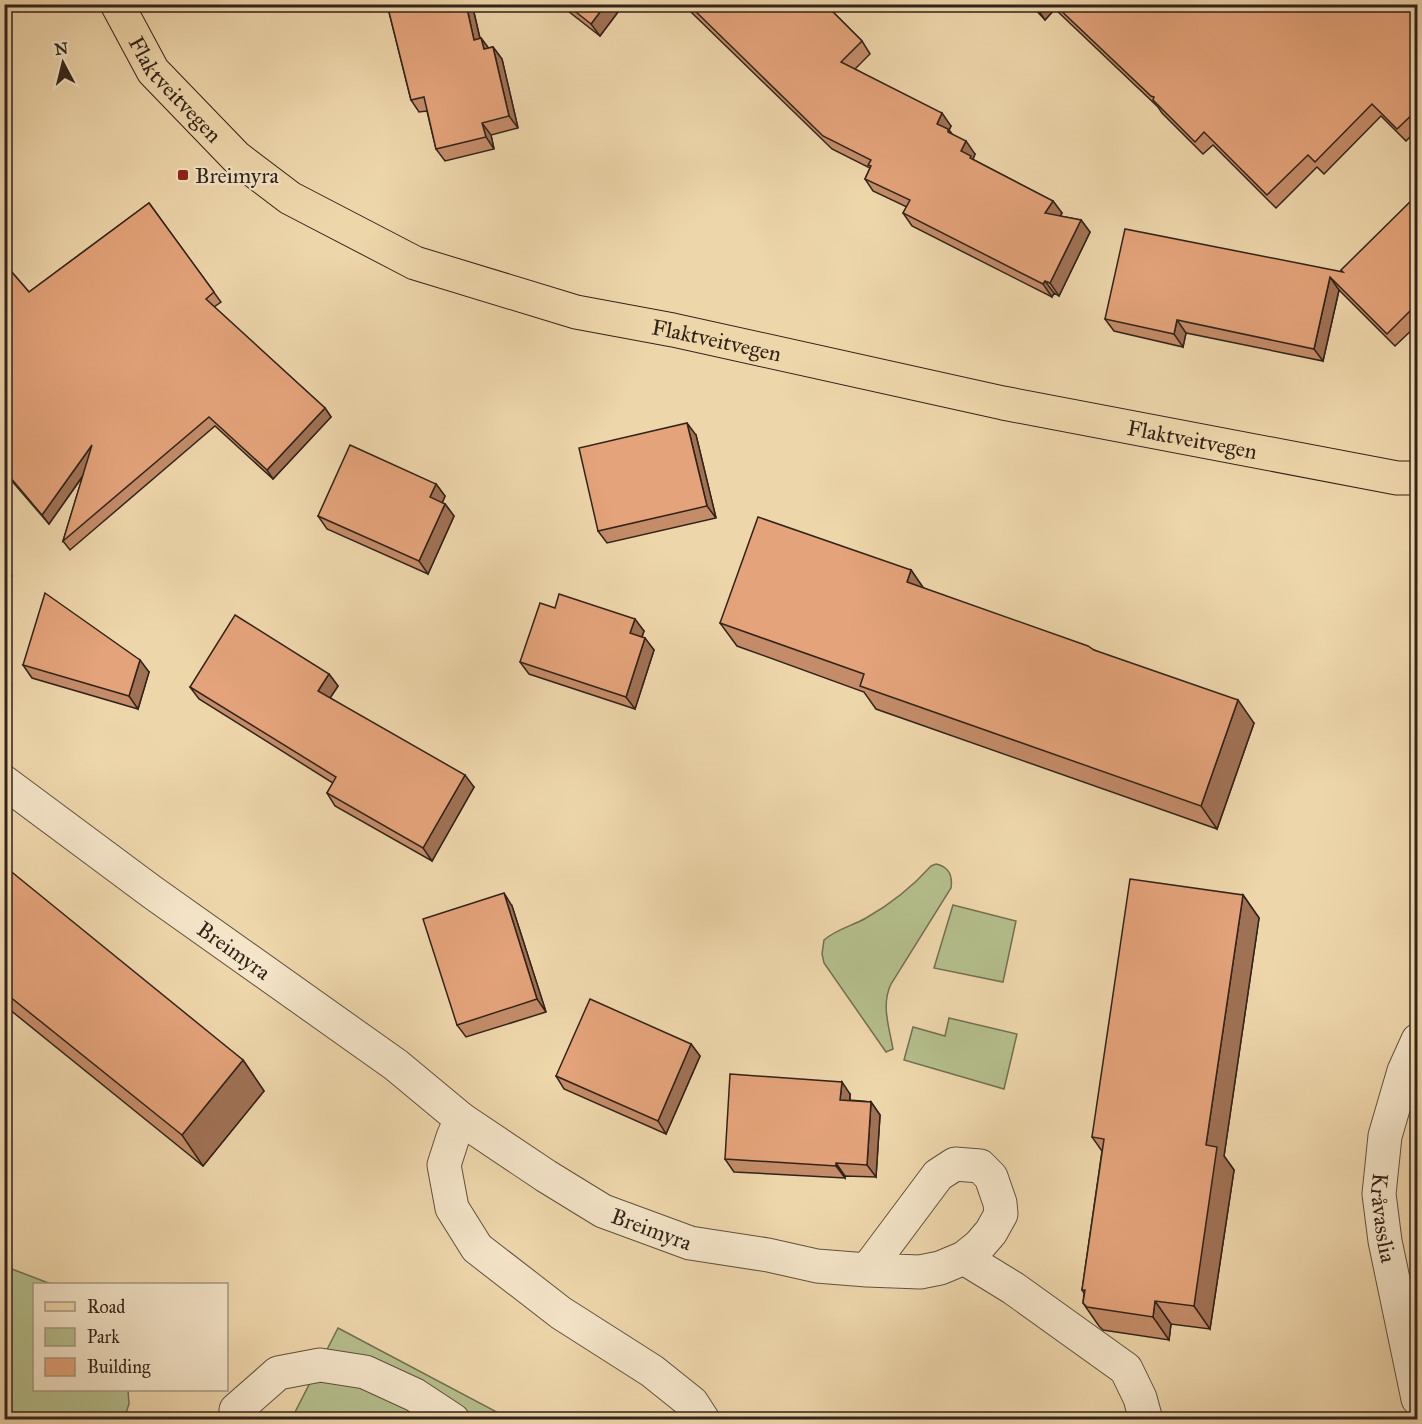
<svg xmlns="http://www.w3.org/2000/svg" width="1422" height="1424" viewBox="0 0 1422 1424" font-family="'IM FELL Great Primer',serif">
<style>
.green{fill:#b4be8c;stroke:#737052;stroke-width:1.5}
.lines{fill:none;stroke-linecap:round;stroke-linejoin:round}
.minor-casing{stroke:#61503e;stroke-width:35}
.major-casing{stroke:#322319;stroke-width:35}
.minor{stroke:#f4e4c8;stroke-width:33}
.major{stroke:#eed6ab;stroke-width:33}
.wall{fill:#c48c69;stroke:#322319;stroke-width:1.5}
.shaded-wall{fill:#a07255;stroke:#322319;stroke-width:1.5}
.building{fill:#e4a37a;stroke:#322319;stroke-width:1.5}
.poi-dot{fill:#8f2418;stroke:#f4e4c8;stroke-width:2}
.labels{text-anchor:middle;stroke-width:4.5;stroke-linejoin:round;paint-order:stroke}
.street-label{font-size:22px;fill:#322319;stroke:#f4e4c8}
.poi-label{font-size:22px;fill:#322319;stroke:#f4e4c8;text-anchor:start}
</style>
<rect width="100%" height="100%" fill="#eed6ab"/>
<filter id="stains"><feTurbulence type="fractalNoise" baseFrequency=".00333" numOctaves="4"/><feColorMatrix values="0 0 0 0 .2 0 0 0 0 .09 0 0 0 0 .02 0 0 0 .5 -.17"/></filter>
<radialGradient id="worn" r=".72"><stop offset=".6" stop-color="#630" stop-opacity="0"/><stop offset="1" stop-color="#630" stop-opacity=".3"/></radialGradient>
<g class="green">
<path d="M936,864c13,3 17,11 15,24l-60,96c-10,21 -2,42 2,65l-7,3 -62,-89 -2,-9 2,-14c13,-11 28,-14 42,-22 25,-14 46,-31 65,-52z"/>
<path d="M953,905l63,16 -13,61 -69,-14z"/>
<path d="M949,1018l68,16 -13,55 -100,-29 9,-33 32,9z"/>
<path d="M4,1266l47,18h-17v106h94l1,14 -5,15h-119z"/>
<path d="M338,1328l172,91 -219,1z"/>
</g>
<g class="lines">
<defs>
<g id="minor">
<path id="s1" d="M4,782l148,110 244,173 65,54 85,57 57,35 87,32 78,12 49,11 50,4 53,2 20,-4 24,-10 15,-12 12,-14 10,-18 -1,-11 -9,-26 -11,-11 -25,-2 -17,11 -71,95"/>
<path id="s2" d="M1418,1040l-14,31 -19,65 -6,58 6,47 33,158"/>
<path d="M461,1119l-8,18 -9,28 8,43 25,40 84,65 91,58 40,32 11,17"/>
<path d="M964,1258l49,30 113,81 14,29 6,22"/>
<path d="M236,1410l42,-37 42,-8 45,7 50,23 38,25"/>
</g>
<g id="major">
<path id="s3" d="M117,4l36,67 83,86 54,41 125,65 161,49 97,18 330,73 394,75h21"/>
</g>
</defs>
<use href="#minor" class="minor-casing"/>
<use href="#major" class="major-casing"/>
<use href="#minor" class="minor"/>
<use href="#major" class="major"/>
</g>
<g class="wall">
<path d="M387,4h85l8,34h1l7,10 5,-1 9,12 16,69 -27,7 3,14 -49,12 -9,-12 -9,-38 -8,1 -8,-12z"/>
<path d="M559,4h65l-24,32z"/>
<path d="M686,4h139l37,37 8,13 -15,15 96,57 -2,4 3,4 23,20 -2,5 1,1 79,41 9,12 -2,3 21,4 9,12 -31,64 -5,-3 -2,4 -140,-71 -9,-13 4,-6 -34,-16 -8,-12 5,-11 -38,-19 -141,-137z"/>
<path d="M1030,4h161l2,3 225,-3v125l-12,12 -25,-25 -57,58 -7,-7 -41,41 -63,-63 -10,9 -41,-41 -4,-6 -103,-98 -10,11z"/>
<path d="M1418,194v130l-23,22 -56,-56 -16,71 -137,-28 -3,14 -69,-16 -9,-12 237,-47z"/>
<path d="M149,203l72,99 -7,5 111,101 6,9 -58,62 -58,-53 -145,124 -7,-9 20,-65 -34,48 -45,-52v-126l4,-4 -4,-5v-74l25,29z"/>
<path d="M696,435l20,83 -109,25 -9,-12z"/>
<path d="M436,484l9,12 -3,7 3,1 9,12 -26,58 -101,-45 -9,-13z"/>
<path d="M911,570l12,18 171,62 160,73 -37,106 -341,-120 -12,-17 -127,-46 -17,-23z"/>
<path d="M555,608l89,23 -2,6 12,13 -19,59 -106,-35 -9,-12z"/>
<path d="M23,665l126,7 -11,37 -106,-31z"/>
<path d="M329,674l9,12 -8,12 144,89 -42,74 -97,-55 -8,-13 6,-10 -134,-84 -9,-12z"/>
<path d="M4,873l239,187 21,31 -61,75 -199,-161z"/>
<path d="M1243,895l16,23 -35,238 10,14 -24,159 -39,-5 -2,16 -66,-10 -4,-4 -16,-23 1,-10 -2,-3 20,-139 -10,-14z"/>
<path d="M512,906l34,106 -80,25 -9,-12z"/>
<path d="M691,1044l9,12 -34,78 -102,-45 -8,-13z"/>
<path d="M850,1094v6l21,2 9,13 -4,62 -31,-1v2l-111,-6 -9,-13z"/>
</g>
<g class="shaded-wall">
<path d="M466,4h6l11,48 -9,-12z"/>
<path d="M606,4h18l-24,32 -9,-12z"/>
<path d="M1040,4h12l3,5 -10,11 -8,-12z"/>
<path d="M481,38l9,12 -6,-1z"/>
<path d="M493,47l9,12 16,69 -9,-12z"/>
<path d="M942,113l9,13 -2,4 8,12 -20,-18z"/>
<path d="M482,123l9,12 3,14 -8,-12z"/>
<path d="M966,141l9,13 -2,5 7,10 -19,-18z"/>
<path d="M1053,201l9,12 -8,12 -9,-12z"/>
<path d="M1081,220l9,12 -31,64 -9,-13z"/>
<path d="M1330,277l9,13 -16,71 -9,-12z"/>
<path d="M1045,281l9,12 -2,4 -9,-13z"/>
<path d="M1177,320l9,13 -3,14 -9,-13z"/>
<path d="M325,408l6,9 -58,62 -6,-9z"/>
<path d="M687,423l9,12 20,83 -9,-12z"/>
<path d="M92,445l6,9 -49,70 -7,-9z"/>
<path d="M436,484l9,12 -6,14 -9,-13z"/>
<path d="M445,504l9,12 -26,58 -9,-13z"/>
<path d="M4,566l8,10 -8,10z"/>
<path d="M911,570l16,23 -20,-11z"/>
<path d="M635,619l9,12 -5,14 -9,-12z"/>
<path d="M645,638l9,12 -19,59 -9,-12z"/>
<path d="M140,660l9,12 -11,37 -9,-13z"/>
<path d="M329,674l9,12 -12,18 -8,-13z"/>
<path d="M1238,700l16,23 -37,106 -16,-23z"/>
<path d="M465,775l9,12 -42,74 -9,-13z"/>
<path d="M504,893l8,13 34,106 -9,-13z"/>
<path d="M1243,895l16,23 -35,238 10,14 -24,159 -16,-23 12,-161z"/>
<path d="M691,1044l9,12 -34,78 -8,-13z"/>
<path d="M243,1060l21,31 -61,75 -21,-31z"/>
<path d="M842,1082l8,12 -1,18 -9,-12z"/>
<path d="M871,1102l9,13 -4,62 -9,-12z"/>
<path d="M836,1163l9,13v2l-9,-12z"/>
<path d="M1155,1301l16,23 -2,16 -16,-23z"/>
</g>
<g class="building">
<path d="M387,4h79l8,36 7,-2 3,11 9,-2 16,69 -27,7 4,14 -50,12 -12,-52 -13,3z"/>
<path d="M566,4h40l-15,20z"/>
<path d="M688,4h137l37,37 -21,21 101,51 -5,11 11,5v3l18,9 -5,10 10,5 -1,2 83,43 -8,12 36,7 -31,63 -5,-2 -2,3 -140,-71 7,-13 -45,-21 6,-13 -3,-1 3,-5 -48,-24z"/>
<path d="M1054,4h137l2,3 3,-3h222v105l-21,20 -25,-25 -57,58 -7,-7 -41,40 -63,-63 -9,10 -42,-42 1,-3 -3,-1z"/>
<path d="M1418,194v109l-31,31 -57,-57 -16,72 -137,-29 -3,14 -69,-15 20,-90 218,43 -2,-2z"/>
<path d="M149,203l65,89 -8,7 119,109 -58,62 -58,-53 -146,124 29,-96 -50,70 -38,-45v-124l5,-5 -5,-5v-73l25,29z"/>
<path d="M687,423l20,83 -109,25 -19,-83z"/>
<path d="M350,445l86,39 -6,13 15,7 -26,57 -101,-45z"/>
<path d="M758,517l153,53 -4,12 181,64 6,4 144,50 -37,106 -341,-120 4,-12 -144,-51z"/>
<path d="M45,593l95,67 -11,36 -106,-31z"/>
<path d="M559,594l76,25 -5,14 15,5 -19,59 -106,-35 20,-59 15,5z"/>
<path d="M235,615l94,59 -11,17 147,84 -42,73 -96,-55 9,-16 -146,-90z"/>
<path d="M8,869l235,191 -61,75 -178,-143v-119z"/>
<path d="M1130,879l113,16 -37,250 11,2 -23,159 -39,-5 -2,16 -66,-10 -4,-4 2,-13h-3l22,-151 -12,-2z"/>
<path d="M504,893l33,106 -80,26 -34,-106z"/>
<path d="M590,999l101,45 -33,77 -102,-45z"/>
<path d="M730,1074l112,8 -2,18 31,2 -4,63 -31,-2v3l-111,-7z"/>
</g>
<rect class="poi-dot" x="177" y="169" width="12" height="12" rx="3"/>
<g class="labels">
<g class="street-label">
<text dy="8" stroke="none"><textPath href="#s3" startOffset="104">Flaktveitvegen</textPath></text>
<text dy="8" stroke="none"><textPath href="#s3" startOffset="716">Flaktveitvegen</textPath></text>
<text dy="8" stroke="none"><textPath href="#s3" startOffset="1202">Flaktveitvegen</textPath></text>
<text dy="8" stroke="none"><textPath href="#s1" startOffset="285">Breimyra</textPath></text>
<text dy="8" stroke="none"><textPath href="#s2" startOffset="184">Kråvasslia</textPath></text>
<text dy="8" stroke="none"><textPath href="#s1" startOffset="789">Breimyra</textPath></text>
</g>
<g class="poi-label">
<text x="195" y="183">Breimyra</text>
</g>
</g>
<rect width="1422" height="1424" fill="none" stroke="#eed6ab" stroke-width="24"/>
<rect x="6" y="6" width="1410" height="1412" fill="none" stroke="#322319" stroke-width="3"/>
<rect x="12" y="12" width="1398" height="1400" fill="none" stroke="#322319" stroke-width="1.5"/>
<rect x="33" y="1283" width="195" height="108" fill="#f4e4c8" stroke="#a69782" stroke-width="1.5"/>
<rect x="45" y="1302" width="30" height="9" fill="#eed6ab" stroke="#a69782" stroke-width="1.5"/>
<text x="87" y="1313" font-size="18" fill="#322319">Road</text>
<rect x="45" y="1328" width="30" height="18" fill="#b4be8c" stroke="#a69782" stroke-width="1.5"/>
<text x="87" y="1343" font-size="18" fill="#322319">Park</text>
<rect x="45" y="1358" width="30" height="18" fill="#e4a37a" stroke="#a69782" stroke-width="1.5"/>
<text x="87" y="1373" font-size="18" fill="#322319">Building</text>
<g transform="translate(63 63) rotate(353)" stroke="#f4e4c8" stroke-width="4.5" paint-order="stroke">
<path d="M0-4.5L10 22L0 15L-10 22Z" fill="#322319"/>
<text y="-9" font-size="16" font-weight="bold" text-anchor="middle" fill="#322319">N</text>
</g>
<rect width="100%" height="100%" filter="url(#stains)"/>
<rect width="100%" height="100%" fill="url(#worn)"/>
</svg>
